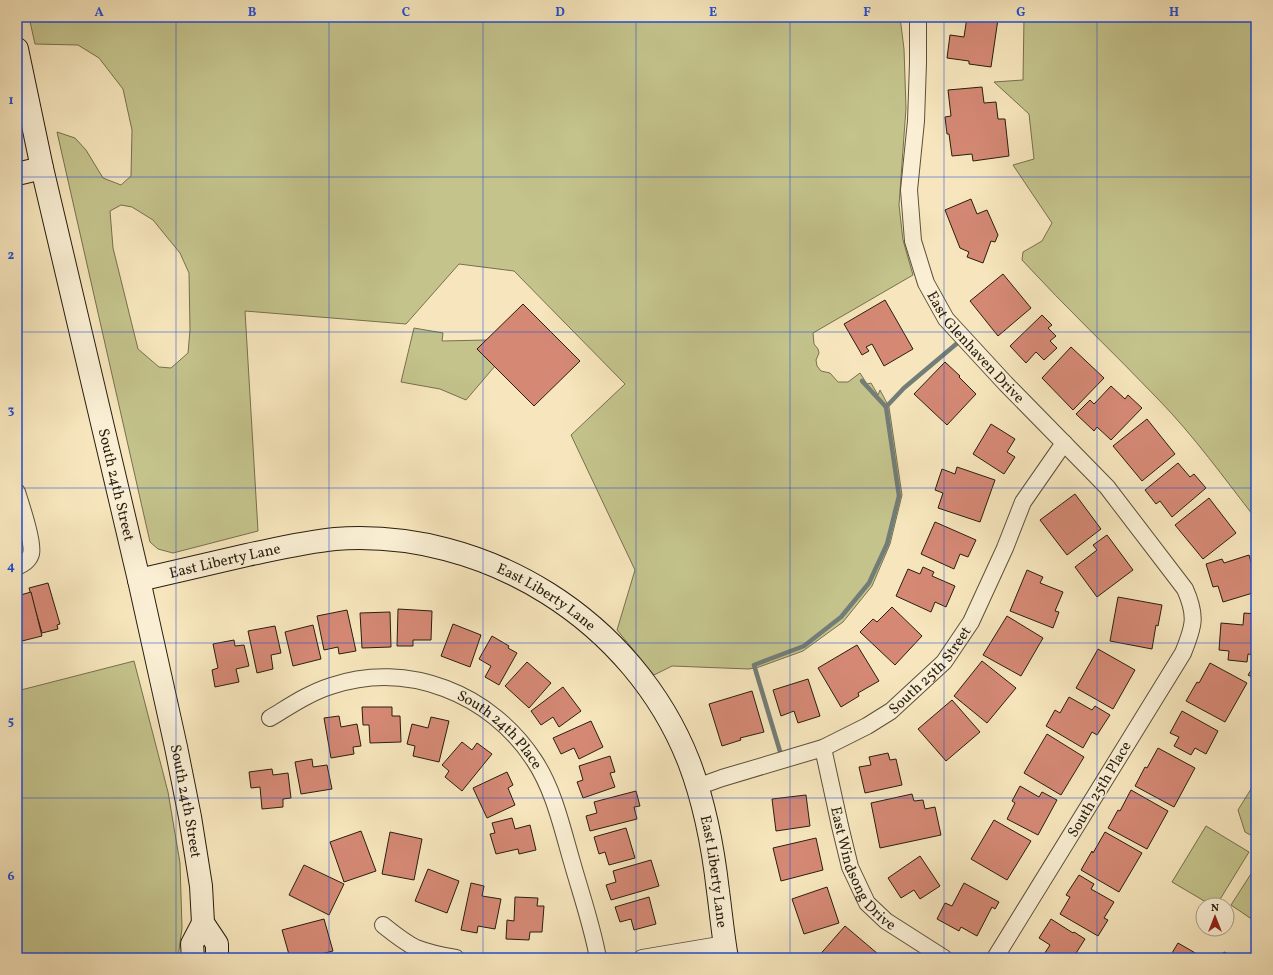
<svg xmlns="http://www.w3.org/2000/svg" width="1273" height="975" viewBox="0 0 1273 975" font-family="Vollkorn,serif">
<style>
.green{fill:#c4c38c;stroke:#76704e;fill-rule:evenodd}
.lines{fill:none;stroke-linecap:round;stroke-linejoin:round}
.stream{stroke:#737d77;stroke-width:4.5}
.building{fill:#d58975;stroke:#291e0f}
.street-casing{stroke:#5c503a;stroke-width:18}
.secondary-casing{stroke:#291e0f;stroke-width:24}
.street{stroke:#faefd4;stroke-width:16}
.secondary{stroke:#faefd4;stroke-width:22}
.grid{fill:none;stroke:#1d4ed8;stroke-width:1;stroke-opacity:0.55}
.labels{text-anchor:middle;stroke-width:3;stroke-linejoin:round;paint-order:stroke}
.street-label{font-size:15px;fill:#291e0f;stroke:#faefd4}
.neatline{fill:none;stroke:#1d4ed8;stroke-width:1.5}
.grid-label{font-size:13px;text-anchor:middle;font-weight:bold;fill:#1d4ed8}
</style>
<rect width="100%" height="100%" fill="#f7e6bd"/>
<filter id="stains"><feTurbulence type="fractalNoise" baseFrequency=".005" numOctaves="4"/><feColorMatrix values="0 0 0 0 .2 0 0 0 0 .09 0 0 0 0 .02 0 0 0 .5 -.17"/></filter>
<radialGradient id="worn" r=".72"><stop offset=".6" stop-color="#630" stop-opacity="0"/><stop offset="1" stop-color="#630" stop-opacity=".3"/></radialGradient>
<g class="green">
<path d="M29,17h871l4,32 2,59 -7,97 4,35 10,35 -100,58 1,11 4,5 1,4 -3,7 1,6 4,5 9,2 8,9h10l12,-9 7,11 4,-1 7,12 2,-5 9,17 13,88 -12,49 -18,42 -29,36 -40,29 -44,16 -10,2 -77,-3 -18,9 -37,-45 18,-60 -64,-135 54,-51 -111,-113 -55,-7 -53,60 -161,-13 13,220 -85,22 -15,-4 -8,-7 -93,-410 18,6 11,12 17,28 18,7 10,-9 1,-46 -9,-41 -24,-31 -21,-13 -43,-1zM121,205l11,2 21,13 27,33 9,20 1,57 -2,23 -17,15 -12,-1 -21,-18 -25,-101 -3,-37z"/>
<path d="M1024,17h232v502c-32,-41 -62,-83 -98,-120 -45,-47 -92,-91 -136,-139l1,-8 19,-11 10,-18 -39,-58 21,-6 -5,-45 -35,-32 29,-2z"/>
<path d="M414,328l29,5 -1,8 44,-1 -9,9 18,17 -29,34 -26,-11 -39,-7z"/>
<path d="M134,661l34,131 12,71 2,65 -4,30h-161v-267z"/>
<path d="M1256,781v57l-11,-6 -7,-22z"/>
<path d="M1206,826l43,26 -30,49 -13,1 -34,-20z"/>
<path d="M1256,866v56l-25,-17z"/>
</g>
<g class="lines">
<g class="stream">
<path d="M862,381l24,26"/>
<path d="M782,758l-28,-93 50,-19 37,-29 28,-34 18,-39 12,-48 -13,-89 18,-19 57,-48"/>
</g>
</g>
<g class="building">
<path d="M967,17h19l12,2 -7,48 -22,-3v-3l-22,-3 3,-23 14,2z"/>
<path d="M982,87l2,16 12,-1 2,17h7l4,37 -36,5 -1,-7 -20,2 -3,-22h-2l-2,-17 6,-1 -3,-26z"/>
<path d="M971,199l6,15 10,-4 11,25 -3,7 -4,-1 -8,22 -16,-6 2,-5 -9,-4 -15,-38z"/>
<path d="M1003,274l28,34 -33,28 -28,-35z"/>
<path d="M885,300l28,49 -29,17 -12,-22 -6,3 3,4 -7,4 -18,-31z"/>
<path d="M523,304l57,57 -46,45 -57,-57z"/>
<path d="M1042,315l10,10 -4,3 8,8 -6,5 7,7 -13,12 -8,-8 -10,11 -16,-17z"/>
<path d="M1071,347l33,31 -31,32 -31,-32z"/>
<path d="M945,362l15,14 -1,1 17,17 -29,31 -33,-31z"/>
<path d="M1111,386l14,13 3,-4 14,13 -31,32 -14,-13 -3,4 -18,-17 14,-14 4,4z"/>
<path d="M1147,419l28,35 -33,27 -29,-35z"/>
<path d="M991,424l24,15 -8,13 8,5 -11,17 -31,-20z"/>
<path d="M1178,463l12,14 4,-3 12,14 -34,29 -12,-16 -4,3 -11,-14z"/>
<path d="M957,467l38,13 -15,42 -42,-14 5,-15 -8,-3 7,-21 13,5z"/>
<path d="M1075,494l26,35 -34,26 -27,-35z"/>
<path d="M1209,498l27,35 -33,26 -28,-34z"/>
<path d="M935,522l41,18 -8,17 -8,-3 -6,15 -33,-15z"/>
<path d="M1107,535l26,35 -36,27 -22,-30 22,-17 -4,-5z"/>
<path d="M1249,555l5,17 2,-1v21l-33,10 -5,-16 -5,1 -7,-23 16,-5 2,4z"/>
<path d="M923,567l11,5 -2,4 23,10 -9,21 -11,-5 -4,10 -35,-16 12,-27 12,5z"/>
<path d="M1027,570l16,7 -3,6 23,9 -8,19 4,1 -6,16 -43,-17z"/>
<path d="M48,583l12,41 -3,1 1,4 -16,4 -13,-45z"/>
<path d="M31,592l11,44 -20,5 -5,-17v-28z"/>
<path d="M1118,597l44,8 -4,21 -2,-1 -4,24 -42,-8z"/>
<path d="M892,607l30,29 -27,29 -35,-33 13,-13 4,3z"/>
<path d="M398,609l34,2 -1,29h-18v6h-16z"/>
<path d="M347,610l9,41 -17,3 -1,-7 -14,3 -7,-34z"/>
<path d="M390,612l1,35 -29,1 -2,-35z"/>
<path d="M1244,613l12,1v41l-8,-1 -1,8 -19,-2 1,-9 -10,-1 2,-27 22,2z"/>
<path d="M1007,616l36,22 -22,38 -38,-21z"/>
<path d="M453,624l28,11 -11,32 -29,-11z"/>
<path d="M313,625l8,34 -28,7 -8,-34z"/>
<path d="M275,626l6,27 -10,2 2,14 -16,4 -9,-42z"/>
<path d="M492,636l17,10 -1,2 9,5 -18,32 -14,-8 6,-11 -12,-7z"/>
<path d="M234,640l1,6 9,-1 5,21 -13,3 3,13 -24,5 -3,-17 6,-2 -5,-24z"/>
<path d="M857,645l22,36 -21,12 1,3 -18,11 -23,-39z"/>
<path d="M1098,649l37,21 -22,39 -37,-21z"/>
<path d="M982,661l34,27 -29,35 -33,-27z"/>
<path d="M527,662l24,21 -22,25 -24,-22z"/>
<path d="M1210,663l37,20 -22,39 -39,-21 11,-19 2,1z"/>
<path d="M1256,663v16l-8,-4z"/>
<path d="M808,679l12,37 -22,7 -4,-12 -13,5 -8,-26z"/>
<path d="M563,687l18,24 -22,16 -6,-10 -12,8 -10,-14z"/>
<path d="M752,691l12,41 -24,6 1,2 -19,6 -13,-42z"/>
<path d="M1069,697l23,13 3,-4 15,9 -13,20 -5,-3 -9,16 -37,-22 9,-16 5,3z"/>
<path d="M952,700l28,32 -34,29 -28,-32z"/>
<path d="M362,707h30v9h8l1,26 -31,1 -1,-18h-6z"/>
<path d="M1182,711l36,20 -12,23 -11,-6 -4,7 -17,-9 5,-9 -9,-4z"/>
<path d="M339,716l2,11 16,-3 4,22 -8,1 1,7 -23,4 -7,-40z"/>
<path d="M431,717l18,4 -10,41 -26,-6 2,-10 -8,-2 5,-20 16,4z"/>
<path d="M591,721l12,26 -24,12 -5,-11 -13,6 -8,-16z"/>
<path d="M1047,734l37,23 -23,38 -37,-22z"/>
<path d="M462,742l10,8 5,-7 15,11 -30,37 -17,-14 4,-6 -7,-6z"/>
<path d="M1158,748l37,20 -21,39 -39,-21 10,-19 2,1z"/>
<path d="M888,753l2,7 6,-1 6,26 -37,8 -6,-26 12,-2 -2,-8z"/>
<path d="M610,756l5,16 -5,1 5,14 -32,11 -6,-16 6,-2 -4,-14z"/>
<path d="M312,759l1,8 14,-2 5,24 -31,5 -6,-32z"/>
<path d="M272,769l1,6 15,-2 3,25 -8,1v8l-21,2 -2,-22 -9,1 -2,-16z"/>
<path d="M507,772l6,13 -5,3 7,17 -28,13 -14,-30z"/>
<path d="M1020,786l19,11 3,-5 15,8 -19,35 -31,-16 8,-16 -3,-2z"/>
<path d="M1131,790l37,21 -21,38 -39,-21 10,-18 2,1z"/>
<path d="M636,791l4,15 -6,1 3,12 -47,12 -4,-15 11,-3 -3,-11z"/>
<path d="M912,794l2,7 9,-1 2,9 10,-2 6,28 -61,13 -9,-45z"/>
<path d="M806,795l4,31 -34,5 -4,-32z"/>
<path d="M512,818l3,11 15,-4 6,25 -17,4 -1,-5 -22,5 -6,-20 5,-1 -3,-10z"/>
<path d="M994,820l37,21 -24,39 -36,-21z"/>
<path d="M626,828l9,30 -26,7 -4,-13 -6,2 -5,-17z"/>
<path d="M361,831l15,40 -32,11 -14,-40z"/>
<path d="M390,832l32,7 -8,41 -32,-6z"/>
<path d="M1105,832l37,21 -23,39 -38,-22 11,-19 1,2z"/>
<path d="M816,838l7,32 -42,11 -8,-33z"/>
<path d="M920,856l20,30 -20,13 -6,-9 -13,8 -13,-20z"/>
<path d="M651,860l8,26 -48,14 -5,-15 10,-3 -3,-11z"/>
<path d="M304,865l40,19 -15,31 -40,-20z"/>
<path d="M428,869l31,12 -12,32 -32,-12z"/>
<path d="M1079,875l15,9 -3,5 23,13 -10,16 4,2 -10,16 -38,-22 10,-17 -4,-2z"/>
<path d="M471,883l13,3 -2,10 19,3 -6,30 -17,-3 -1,7 -16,-3z"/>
<path d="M964,883l35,19 -4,7 -3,-2 -15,29 -16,-9 -2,4 -22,-12 8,-16 7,3z"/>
<path d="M827,887l12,36 -35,11 -12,-35z"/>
<path d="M515,897l23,1 -1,8h7l-2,26h-12l-1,8 -23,-1 1,-19 7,1z"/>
<path d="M649,897l7,27 -22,6 -3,-11 -11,3 -5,-15z"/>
<path d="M324,919l9,32 -28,7h-15l-8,-28z"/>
<path d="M1051,919l22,14 1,-1 11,7 -12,19h-27l-3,-2 7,-11 -11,-7z"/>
<path d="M845,926l33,28 -3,4h-58z"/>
<path d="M1178,943l26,15h-35z"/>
<path d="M1224,952l11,6h-15z"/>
</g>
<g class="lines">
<defs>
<g id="street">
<path id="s1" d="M918,17v46l-2,58 -7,69 4,51 13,42 20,36 60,65 101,103 78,102c12,27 9,37 -2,64l-188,305"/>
<path d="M17,492c4,13 17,51 14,62 -2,7 -8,10 -14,13"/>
<path id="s2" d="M270,718c20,-12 39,-25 61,-32 77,-26 160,8 203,74 20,30 28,68 38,102 9,32 20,63 26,96"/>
<path id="s3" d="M823,748l17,78 10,41 17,36 19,18 58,37"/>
<path id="s4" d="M697,787l25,-9 101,-30 44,-22 24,-15 53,-49 27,-40 34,-74 18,-46 41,-59"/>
<path d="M383,925c10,8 21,17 33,23 13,5 27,8 40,10"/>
<path d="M642,958l83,-14"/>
</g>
<g id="secondary">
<path id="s5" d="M17,49l25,119 97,412 37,167 14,70 11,69 2,37 14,21v14"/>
<path d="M17,174l25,-6"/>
<path id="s6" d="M139,580c36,-8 72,-17 108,-25 29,-6 58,-13 88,-16 151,-11 299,82 354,223 16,42 24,85 29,129 3,22 5,45 9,67"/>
<path d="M193,958l-1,-14 11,-21"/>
</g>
</defs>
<use href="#street" class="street-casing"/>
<use href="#secondary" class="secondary-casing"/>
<use href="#street" class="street"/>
<use href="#secondary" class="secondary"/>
</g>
<path class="grid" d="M176,17v941M329,17v941M483,17v941M636,17v941M790,17v941M944,17v941M1097,17v941M17,177h1239M17,332h1239M17,488h1239M17,643h1239M17,798h1239"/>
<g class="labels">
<g class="street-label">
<text dy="5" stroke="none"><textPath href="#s1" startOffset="350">East Glenhaven Drive</textPath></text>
<text dy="5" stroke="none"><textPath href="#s5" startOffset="447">South 24th Street</textPath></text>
<text dy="5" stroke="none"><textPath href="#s6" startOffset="88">East Liberty Lane</textPath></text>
<text dy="5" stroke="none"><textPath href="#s6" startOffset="424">East Liberty Lane</textPath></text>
<text dy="5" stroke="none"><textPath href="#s4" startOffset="266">South 25th Street</textPath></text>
<text dy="5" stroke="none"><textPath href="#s2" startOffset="255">South 24th Place</textPath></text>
<text transform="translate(1099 789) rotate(-59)" y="5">South 25th Place</text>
<text dy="5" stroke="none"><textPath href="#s5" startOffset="771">South 24th Street</textPath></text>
<text dy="5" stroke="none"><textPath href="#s3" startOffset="129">East Windsong Drive</textPath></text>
<text dy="5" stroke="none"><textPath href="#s6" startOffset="760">East Liberty Lane</textPath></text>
</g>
</g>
<rect width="1273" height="975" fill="none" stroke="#f7e6bd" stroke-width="44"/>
<g transform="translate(1215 917)"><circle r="19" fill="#faefd4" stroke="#a69b85"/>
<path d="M0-3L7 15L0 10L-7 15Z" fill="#8f2418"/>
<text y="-6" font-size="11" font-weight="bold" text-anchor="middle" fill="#291e0f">N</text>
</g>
<rect x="22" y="22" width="1229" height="931" class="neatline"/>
<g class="grid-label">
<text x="99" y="16">A</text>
<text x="252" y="16">B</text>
<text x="406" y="16">C</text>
<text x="560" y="16">D</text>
<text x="713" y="16">E</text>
<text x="867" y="16">F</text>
<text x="1021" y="16">G</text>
<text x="1174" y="16">H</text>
<text x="11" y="104">1</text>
<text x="11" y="259">2</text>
<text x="11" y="414">3</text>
<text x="11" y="570">4</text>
<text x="11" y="725">5</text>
<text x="11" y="880">6</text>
</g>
<rect width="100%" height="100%" filter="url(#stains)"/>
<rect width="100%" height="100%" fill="url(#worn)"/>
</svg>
